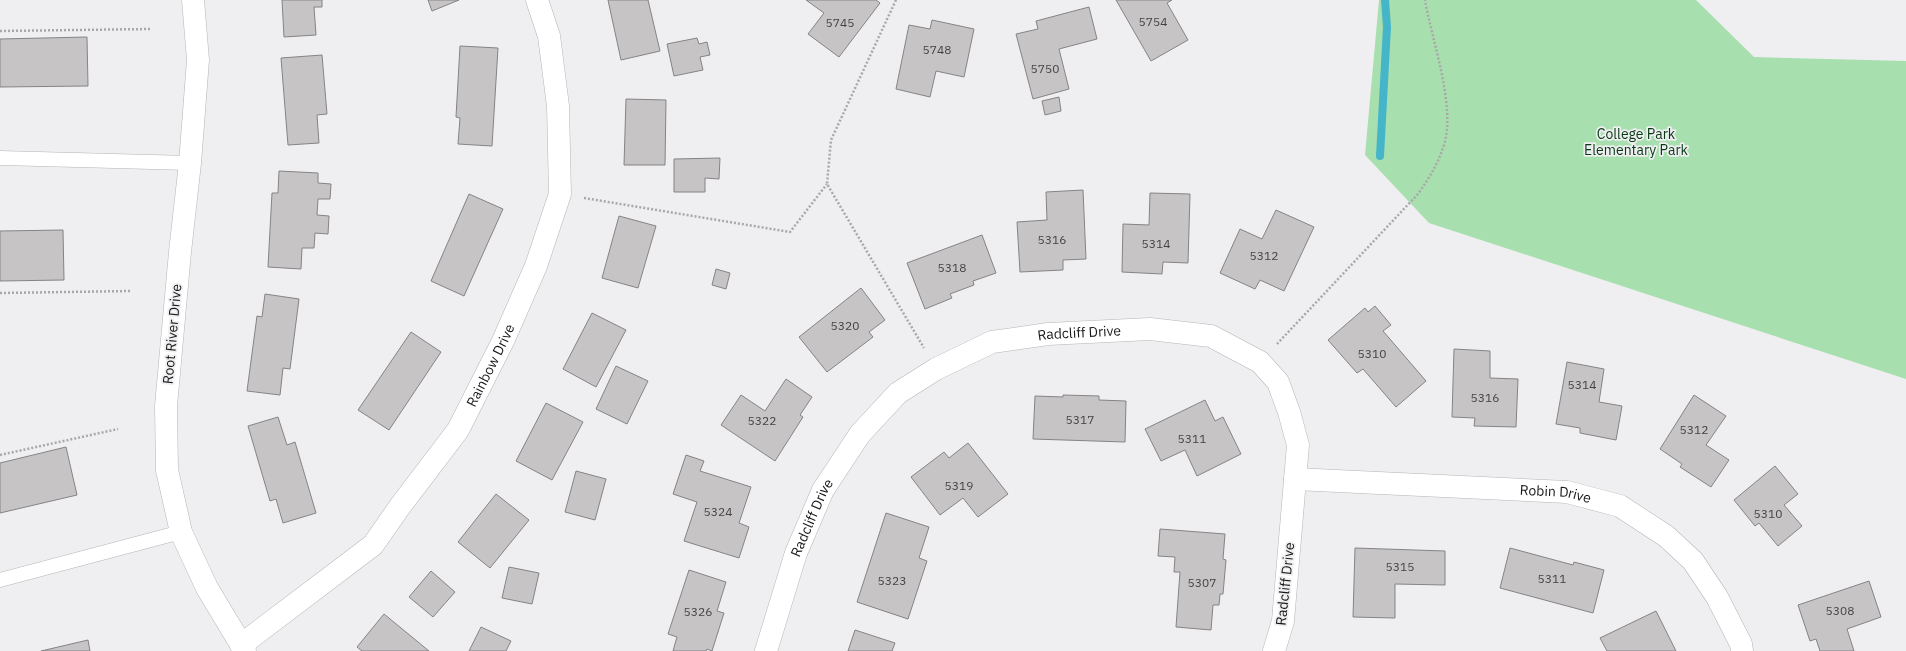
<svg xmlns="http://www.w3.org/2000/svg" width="1906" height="651" viewBox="0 0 1906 651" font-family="'IBM Plex Sans',sans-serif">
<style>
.green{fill:#a8dfaf}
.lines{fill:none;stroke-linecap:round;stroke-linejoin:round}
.stream{stroke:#45b5c9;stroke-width:8}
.building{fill:#c6c4c5;stroke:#858384}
.service-casing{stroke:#b5b5b7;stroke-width:15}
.minor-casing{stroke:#b5b5b7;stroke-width:23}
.path{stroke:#a8a8a9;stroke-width:2.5;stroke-dasharray:2 2;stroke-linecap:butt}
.service{stroke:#fff;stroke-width:14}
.minor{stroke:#fff;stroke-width:22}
.labels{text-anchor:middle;stroke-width:3.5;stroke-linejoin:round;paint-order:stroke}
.number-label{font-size:12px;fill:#444343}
.park-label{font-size:14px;fill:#073915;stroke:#efeff1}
.street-label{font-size:14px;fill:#181818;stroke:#efeff1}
</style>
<rect width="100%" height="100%" fill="#efeff1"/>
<path class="green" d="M1379,0h317l58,57 152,4v318l-477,-156 -64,-68z"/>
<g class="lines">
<path class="stream" d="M1380,156l7,-129 -2,-27"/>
</g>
<g class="building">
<path d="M282,0h40v7h-8l2,28 -32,2z"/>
<path d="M428,0h31l-27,11z"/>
<path d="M608,0h40l12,51 -39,9z"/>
<path d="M806,0h70l4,3 -41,54 -31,-23 16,-21z"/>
<path d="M1116,0h56l-5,3 21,37 -37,21z"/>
<path d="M1089,7l8,32 -38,10 10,40 -36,10 -17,-65 22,-5 -2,-8z"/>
<path d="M932,20l42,9 -10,48 -28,-6 -6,26 -34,-8 13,-64 21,4z"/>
<path d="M87,37l1,49 -88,1v-48z"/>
<path d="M697,38l2,6 8,-2 3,13 -10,2 3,13 -29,6 -7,-32z"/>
<path d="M460,46l38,2 -6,98 -34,-2 2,-26 -4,-1z"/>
<path d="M322,55l5,59 -10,1 2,28 -31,2 -7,-87z"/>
<path d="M1059,97l2,14 -16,4 -3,-14z"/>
<path d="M626,99l40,1 -1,65h-41z"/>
<path d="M720,158l-1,21 -14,-1v14h-31v-33z"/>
<path d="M279,171l39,2v10l13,1 -1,15h-12l-1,16 12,1 -1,18 -13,-1 -1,15h-12l-1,21 -33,-2 4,-74h6z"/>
<path d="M1083,190l3,69 -23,1v10l-43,2 -3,-50 30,-2 -1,-28z"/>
<path d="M1150,193l40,1 -2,69 -25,-1 -1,12 -40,-2 1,-48 26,1z"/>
<path d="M469,194l34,15 -39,87 -33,-15z"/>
<path d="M1276,210l38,17 -30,64 -24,-11 -5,9 -35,-16 20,-44 22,10z"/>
<path d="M619,216l37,10 -18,62 -36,-10z"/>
<path d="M63,230l1,50 -64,1v-50z"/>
<path d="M982,235l14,38 -23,8 1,4 -24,9 2,4 -27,11 -18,-46z"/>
<path d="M716,269l14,4 -4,16 -14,-4z"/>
<path d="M861,288l24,32 -16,12 4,5 -46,35 -28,-35z"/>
<path d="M265,294l34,5 -9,70 -7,-1 -3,27 -33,-4 10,-75 5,1z"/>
<path d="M1375,306l16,19 -8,6 43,50 -30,26 -33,-38 -6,4 -29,-33 37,-32 3,4z"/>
<path d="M592,313l34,17 -30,57 -33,-18z"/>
<path d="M411,332l30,20 -52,78 -31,-20z"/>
<path d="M1454,349l36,2v27l28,1 -2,48 -42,-1 1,-8 -23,-1z"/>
<path d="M1567,362l37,7 -5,33 23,4 -6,34 -36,-7v-5l-24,-4z"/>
<path d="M616,366l32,15 -21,43 -31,-15z"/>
<path d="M786,379l26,18 -12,18 3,2 -28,44 -54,-36 20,-30 24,16z"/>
<path d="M1063,395l36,1v4l27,1 -1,41 -92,-3 2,-43 28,1z"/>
<path d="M1694,395l32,21 -20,29 23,15 -18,27 -31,-20 2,-3 -22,-15z"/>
<path d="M1205,400l10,21 8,-4 18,37 -44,22 -12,-26 -24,11 -16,-32z"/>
<path d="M546,403l37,19 -31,58 -36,-19z"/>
<path d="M278,417l9,28 8,-3 21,71 -33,10 -7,-24 -6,2 -22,-75z"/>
<path d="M968,443l40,51 -30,23 -15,-19 -23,17 -29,-38 33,-25 5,6z"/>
<path d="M66,447l11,48 -77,18v-50z"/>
<path d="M686,455l18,6 -4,10 51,16 -12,36 10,4 -10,31 -55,-17 13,-39 -24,-8z"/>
<path d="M1775,466l23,28 -14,11 18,21 -24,20 -19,-23 -4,3 -21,-26z"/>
<path d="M576,471l30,8 -11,41 -30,-8z"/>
<path d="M496,494l33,26 -39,48 -32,-26z"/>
<path d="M886,513l43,14 -10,31 8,3 -19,58 -51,-17z"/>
<path d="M1160,529l65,5 -2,25 3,1 -3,34h-3l-1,11h-6l-2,25 -35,-3 4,-55h-6l1,-15 -17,-1z"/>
<path d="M1355,548l90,3v34l-50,-1v34l-42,-1z"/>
<path d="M1510,548l63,17 1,-3 30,8 -11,43 -93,-25z"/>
<path d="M509,567l30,6 -7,31 -30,-6z"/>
<path d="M689,570l37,12 -9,29 7,2 -12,38 -5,-2 -1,2h-33l4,-14 -9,-3z"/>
<path d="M431,571l24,21 -22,25 -24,-20z"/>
<path d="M1869,581l12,36 -34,12 7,22h-34l-4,-12 -6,2 -12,-36z"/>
<path d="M1656,611l20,40h-69l-7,-13z"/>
<path d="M384,614l45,37h-67l-5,-4z"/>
<path d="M481,627l30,14 -5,10h-37z"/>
<path d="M855,630l40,13 -3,8h-44z"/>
<path d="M88,640l2,11h-49z"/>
</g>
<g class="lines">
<defs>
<g id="service">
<path d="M0,158l190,5"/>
<path d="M0,580l181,-48"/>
</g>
<g id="minor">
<path d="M193,0l5,60 -8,103 -10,89 -14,154 1,64 14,62 26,56 38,63"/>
<path id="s1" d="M1295,479l272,13 53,14 46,30 27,25 24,36 24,47 1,7"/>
<path id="s2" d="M241,645l132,-100 28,-40 57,-75 45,-89 33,-75 24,-72 -2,-88 -9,-70 -12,-36"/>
<path id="s3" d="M766,651l30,-98 27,-63 37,-56 38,-41 38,-24 56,-27 56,-8 102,-5 61,7 49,26 18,20 11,30 9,33 -15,176 -9,30"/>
</g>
</defs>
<use href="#service" class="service-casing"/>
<use href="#minor" class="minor-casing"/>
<g class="path">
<path d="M896,0l-65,140 -4,44 97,164"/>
<path d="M0,31l150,-2"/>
<path d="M584,198l206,34 37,-48"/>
<path d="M0,293l131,-2"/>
<path d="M1277,344l141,-150c11,-16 20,-30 26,-49 12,-39 -12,-104 -19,-145"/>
<path d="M0,455l118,-26"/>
</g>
<use href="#service" class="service"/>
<use href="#minor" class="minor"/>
</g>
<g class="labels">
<g class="number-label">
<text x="1153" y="26">5754</text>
<text x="840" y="27">5745</text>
<text x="937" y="54">5748</text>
<text x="1045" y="73">5750</text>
<text x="1052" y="244">5316</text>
<text x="1156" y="248">5314</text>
<text x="1264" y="260">5312</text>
<text x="952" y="272">5318</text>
<text x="845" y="330">5320</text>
<text x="1372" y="358">5310</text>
<text x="1582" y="389">5314</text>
<text x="1485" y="402">5316</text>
<text x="1080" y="424">5317</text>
<text x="762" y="425">5322</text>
<text x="1694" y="434">5312</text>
<text x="1192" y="443">5311</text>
<text x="959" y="490">5319</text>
<text x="718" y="516">5324</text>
<text x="1768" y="518">5310</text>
<text x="1400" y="571">5315</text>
<text x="1552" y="583">5311</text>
<text x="892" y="585">5323</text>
<text x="1202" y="587">5307</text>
<text x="1840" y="615">5308</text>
<text x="698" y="616">5326</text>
</g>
<g class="park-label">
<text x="1636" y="139">College Park<tspan x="1636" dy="16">Elementary Park</tspan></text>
</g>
<g class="street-label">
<text dy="5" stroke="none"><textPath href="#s3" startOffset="489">Radcliff Drive</textPath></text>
<text transform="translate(172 334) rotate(-85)" y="5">Root River Drive</text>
<text dy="5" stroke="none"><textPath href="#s2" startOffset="381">Rainbow Drive</textPath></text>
<text dy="5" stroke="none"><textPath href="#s1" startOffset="261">Robin Drive</textPath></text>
<text dy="5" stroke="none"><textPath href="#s3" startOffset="141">Radcliff Drive</textPath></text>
<text transform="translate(1285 584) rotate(-84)" y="5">Radcliff Drive</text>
</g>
</g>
</svg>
